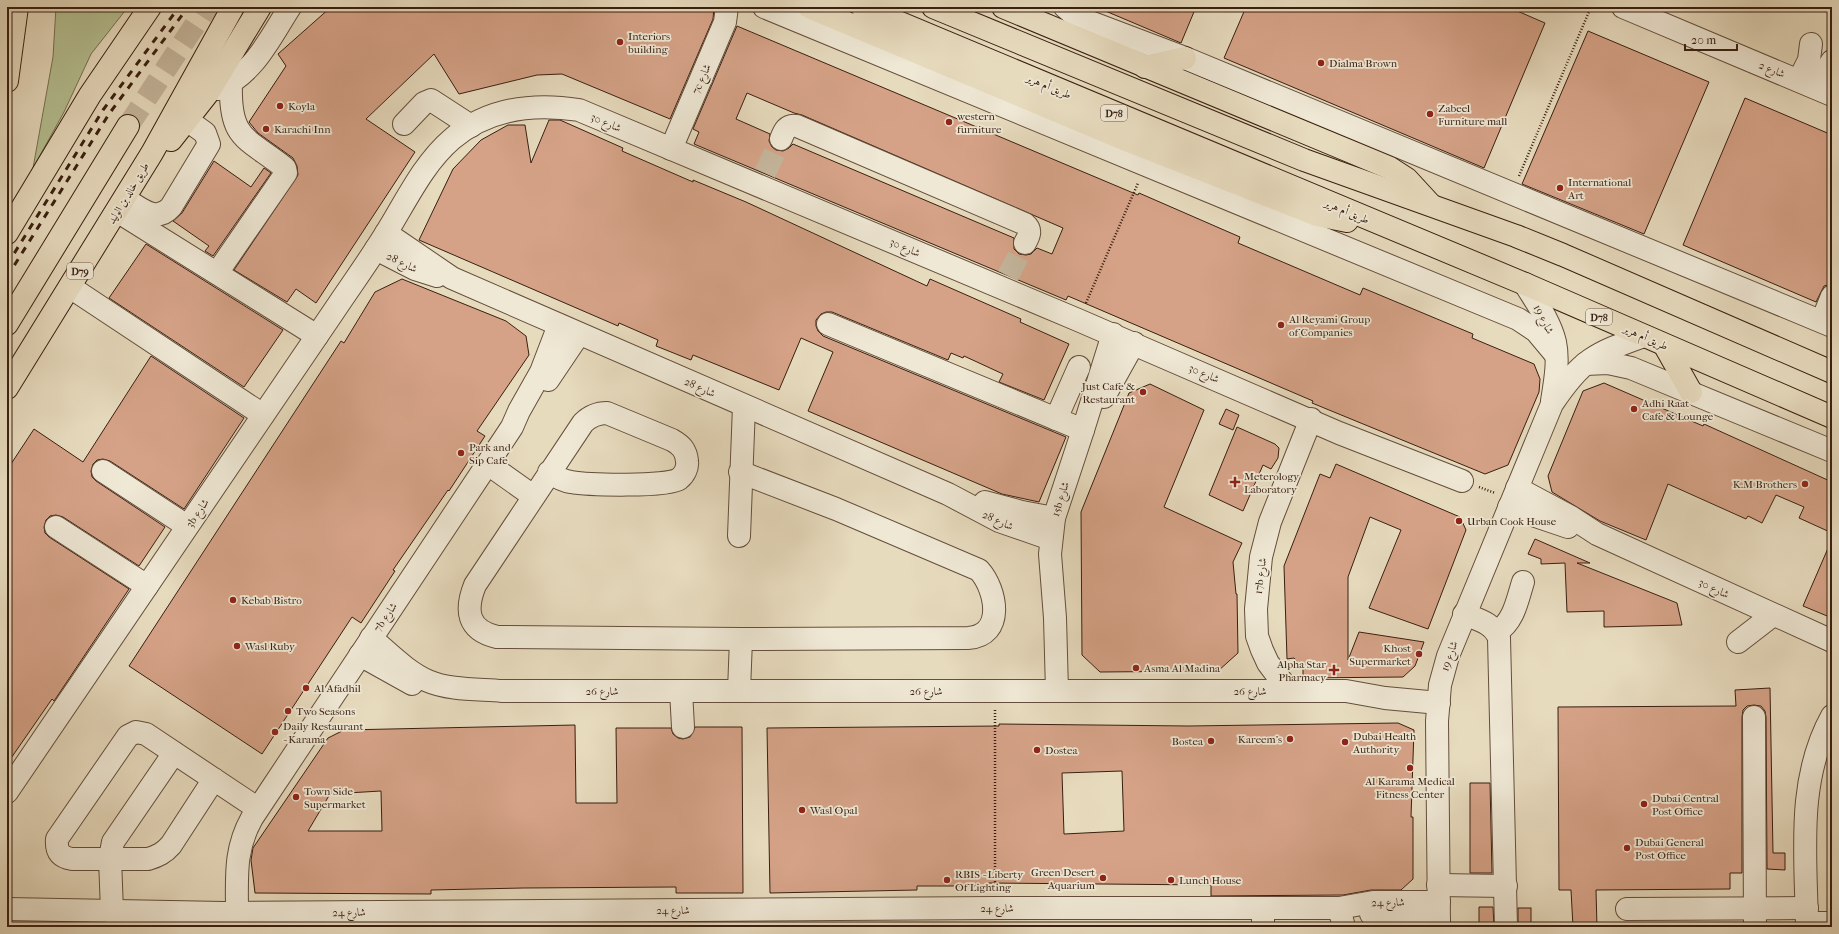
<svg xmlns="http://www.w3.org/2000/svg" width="1839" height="934" viewBox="0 0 1839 934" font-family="'IM FELL French Canon',Amiri,serif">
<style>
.green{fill:#b5c092;stroke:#777051}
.building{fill:#d5a287;stroke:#391f10;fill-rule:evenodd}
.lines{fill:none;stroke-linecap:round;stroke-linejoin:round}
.minor-tunnel{stroke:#c4b59b;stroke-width:22;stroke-dasharray:22 11;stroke-linecap:butt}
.major-tunnel{stroke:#c4b59b;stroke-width:22;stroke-dasharray:22 11;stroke-linecap:butt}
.minor-casing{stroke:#644e3c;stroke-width:24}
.major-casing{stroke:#391f10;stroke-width:24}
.path{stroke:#391f10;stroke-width:2.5;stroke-dasharray:1 2;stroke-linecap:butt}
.minor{stroke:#efe8d5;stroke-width:22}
.major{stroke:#e7dbbe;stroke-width:22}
.rail{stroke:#391f10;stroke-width:3;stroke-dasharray:7 7;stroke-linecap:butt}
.poi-dot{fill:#8f2418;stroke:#efe8d5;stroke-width:1.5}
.labels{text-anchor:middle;stroke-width:3.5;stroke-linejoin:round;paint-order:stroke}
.shield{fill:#efe8d5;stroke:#705b4b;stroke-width:1}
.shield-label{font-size:10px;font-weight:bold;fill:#391f10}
.poi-label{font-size:11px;fill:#391f10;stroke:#efe8d5;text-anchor:start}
.street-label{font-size:11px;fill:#391f10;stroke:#efe8d5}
</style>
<rect width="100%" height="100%" fill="#e7dbbe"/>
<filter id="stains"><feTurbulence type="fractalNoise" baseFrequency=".005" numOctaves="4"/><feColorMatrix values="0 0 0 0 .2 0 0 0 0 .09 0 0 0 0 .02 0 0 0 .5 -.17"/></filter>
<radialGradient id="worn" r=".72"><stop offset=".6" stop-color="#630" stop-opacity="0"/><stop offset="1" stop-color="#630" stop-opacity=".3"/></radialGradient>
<path class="green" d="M56,7h72l-37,47 -27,58 -31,56 20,-111z"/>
<g class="building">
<path d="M331,7h383l-1,12 -43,100 -108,-45 -25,1 -78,19 -25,-40 -68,65 49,33 -99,151 -20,-14 -9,13 -53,-32 64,-95 -1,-9 -4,-8 -35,-25 -9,-11 37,-56 -8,-12z"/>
<path d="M1096,7h100l-15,36z"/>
<path d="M1246,7h262l37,16 -61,145 -260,-110z"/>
<path d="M737,26l401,169 1,-2 101,44 -2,6 122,52 3,-7 110,46 -1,4 62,26 6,15 -1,13 -31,73 -23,9 -173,-71 1,-2 -245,-105 -2,4 -372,-156 5,-12 -6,-3zM747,93l47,20 8,2 261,113 -11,26 -15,-6 -6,6 -5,1 -7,-1 -5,-5v-11l-221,-94 -4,4 -6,3 -7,-1 -4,-3 -3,-6 1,-7 -34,-15z"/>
<path d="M1588,31l121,51 -65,152 -122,-50z"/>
<path d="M1745,98l87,37v149l-8,2 -8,16 -133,-57z"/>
<path d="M549,120h11l63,28 -1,3 71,31v-2l53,22 181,84 3,-7 91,40 -1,3 49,22 -25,56 -45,-18 4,-8 -39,-18 -1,2 -12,-5 -3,7 -116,-48h-6l-5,2 -5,6v6l2,5 5,5 243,101 -27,65 -37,-8 -194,-83 25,-59 -32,-14 -22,52 -86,-35 -2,5 -35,-14 2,-6 -39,-17 -1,3 -199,-86 34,-71 28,-29 27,-15h17l6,38z"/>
<path d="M214,161l37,26 13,-19 7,5 -58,83 -8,-5 4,-5 -36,-25 9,-8z"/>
<path d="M146,244l137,86 -39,57 -135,-89z"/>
<path d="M402,279l104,42 20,15 3,19 -52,76 8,5 -36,55 -1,-1 -55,80 2,1 -34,52 -9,-6 -90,137 -133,-88 212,-325 3,2 31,-51z"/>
<path d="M151,356l93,62 -60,91 -74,-48 -7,-2 -6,1 -4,4 -2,7 1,6 4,4 69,46 -26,39 -76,-49 -7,-2 -6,1 -4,4 -2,7 1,6 4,4 80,52 -75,112 -2,-2 -45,65v-294l27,-41 49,33z"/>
<path d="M1604,383l99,43 1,-2 128,58v51l-33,-15 5,-11 -28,-12 -14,28 -14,-7 -2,3 -78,-35 -22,56 -46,-19 -48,-29 -4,-16 35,-85z"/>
<path d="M1150,384l54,26 -40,97 78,36 -9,19 3,32h1l1,59 -20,18 -118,1 -18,-17 -1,-143 48,-119z"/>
<path d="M1226,409l13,6 -6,15 -14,-6z"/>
<path d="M1237,427l38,17 4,4 -1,10 -7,11 -8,-4 -20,46 -34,-16z"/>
<path d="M1336,464l124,53 6,13 -38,99 -59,-21 32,-78 -31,-13 -22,60v83l11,-28 65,10 -9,24 -12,11 -100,1v-10l-9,-10 -7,1 -3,-93 36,-92 10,4z"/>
<path d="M1535,539l55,24h-13l100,40 5,22 -78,2v-16l-37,1 -2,-49 -24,1v-5l-13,-5z"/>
<path d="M1832,539v79l-29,-12z"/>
<path d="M1770,688l3,165h12v17l-18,-1 -1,-152 -1,-6 -4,-5 -7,-1 -7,1 -4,4 -1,7v156h-12v16l-134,1 1,37h-24l-2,-37h-12l-1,-183 178,-1 -1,-16z"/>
<path d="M1398,723l16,7 -3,87h2v62l-12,11h-30l-28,5 -132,1v-11l-223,-2v3h-71v4l-147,3 -3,-165 232,-2v-2l190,2zM1122,771l2,60 -60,3 -2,-61z"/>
<path d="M575,725l1,78h41l-1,-75h55l2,6 5,4 5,1 7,-2 5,-10h47l1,166h-67v-6l-153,1 -92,2v4l-176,-1 -4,-33 2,-12 75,-110 16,-8zM381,791l1,40h-74l22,-37z"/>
<path d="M1470,783h20l2,90h-22z"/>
<path d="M1479,907h14l1,20h-15z"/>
<rect x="1518" y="908" width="13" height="19"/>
</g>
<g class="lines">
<g class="minor-tunnel">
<path d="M765,173l16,-34"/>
<path d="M1008,276l17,-33"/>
</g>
<path class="major-tunnel" d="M128,126l79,-119"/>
<defs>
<g id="minor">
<path d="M764,7l754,312 18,12 20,24"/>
<path d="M1065,7l8,7 9,5 103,39 647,268"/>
<path d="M1623,7l209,88"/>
<path d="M1799,80l10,-20 2,-16"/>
<path d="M1815,87l17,-26"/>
<path d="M218,89c36,-15 52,-51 72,-82"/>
<path d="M404,124l20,-21 7,-3 40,26"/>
<path d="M781,139c3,-8 6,-15 16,-13l228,98c7,6 4,12 0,19"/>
<path d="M671,149l54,-127 2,-15"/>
<path d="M125,199c14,8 31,25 46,8l38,-63 -4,-11 -18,-13"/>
<path d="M117,211l200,125"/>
<path d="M386,233l66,45 496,216 51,27 52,18"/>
<path d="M376,249l39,20 22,7"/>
<path d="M217,273l69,-100 -1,-5c-39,-31 -56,-28 -54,-86"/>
<path d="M1525,284c11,18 25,37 30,58 4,19 0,40 -3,59"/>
<path d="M70,287l193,128"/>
<path d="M1822,321l10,-25"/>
<path d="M828,324l255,106"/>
<path d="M1585,364l23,-1 23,5 201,83"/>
<path d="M548,380l31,-46"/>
<path d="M1104,397l30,-54"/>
<path d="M1056,419l23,-52"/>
<path d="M488,464l45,32"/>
<path d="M103,471l84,55"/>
<path d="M549,472c7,5 14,9 22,10 16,3 97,5 108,-3 5,-4 9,-11 8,-18 -1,-11 -6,-16 -15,-21l-65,-27c-10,0 -17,3 -24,10l-108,162c-10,25 -8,45 22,52l244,2 227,-1c37,-2 29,-48 11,-68l-143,-61 -96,-37"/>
<path d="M1517,488l54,29 26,17 235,107"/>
<path d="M985,502l37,10 32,6"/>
<path d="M1509,507l59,20"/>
<path d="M56,527l91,59"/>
<path d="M739,536l5,-130"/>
<path d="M1464,614c15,6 29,9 35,24l7,289"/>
<path d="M1497,632c17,-11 20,-31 26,-50"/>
<path d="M371,638c18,15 36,34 57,43 20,9 51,8 74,10h844l39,7 54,5"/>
<path d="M1738,642l35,-27"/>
<path d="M360,655l52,29"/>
<path d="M681,691l2,36"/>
<path d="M739,691l2,-52"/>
<path d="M1057,691l-2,-73 -5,-64 4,-36 29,-88 30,-96"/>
<path d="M1289,691l-21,-28 -6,-13 -5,-14 -1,-27 5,-52 9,-35 41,-103"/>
<path d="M1754,717l1,210"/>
<path d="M214,779l-43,66c-7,8 -13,11 -23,14h-76c-12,-2 -16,-8 -15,-20l71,-103 8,-4 10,2 111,74"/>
<path d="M7,792c109,-160 218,-320 327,-481 18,-27 37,-53 54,-81 19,-31 36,-67 64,-91 36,-31 82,-36 127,-29l499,210 261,113 123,48"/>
<path d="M1438,885l68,1"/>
<path d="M1339,908l5,19"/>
<path d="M7,909l217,4 771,-5h344l34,-6h66"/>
<path d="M1627,909l180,-1"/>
<path d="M112,912l-2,-54 3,-16 61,-89"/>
<path d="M237,913c0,-36 -3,-63 15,-95l260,-391 7,-16 22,-39 18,-47"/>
<path d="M1371,914l68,7"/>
<path d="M1807,923h25"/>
<path d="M1263,927v-19"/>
<path d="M1439,927l-2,-206 3,-36 8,-29 104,-252c30,-45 42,-50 92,-68"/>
<path d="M1807,927c-1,-71 -11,-146 25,-211"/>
</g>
<g id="major">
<path d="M809,7l315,132 193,76 30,6"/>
<path d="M862,7l663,277 307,133"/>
<path d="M933,7l371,153 212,76 47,19 269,117"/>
<path d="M1003,7l387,161 17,11 23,25"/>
<path d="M1145,67l40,-9"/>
<path d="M7,81l10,-74"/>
<path d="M171,140l37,-47 52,-86"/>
<path d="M7,233l83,-138 60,-88"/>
<path d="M7,324l121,-198"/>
<path d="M1665,346l26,46"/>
<path d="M7,388l145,-235 81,-146"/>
</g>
</defs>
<use href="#minor" class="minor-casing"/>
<use href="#major" class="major-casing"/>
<g class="path">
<path d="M1519,176l72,-169"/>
<path d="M1086,303l52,-120"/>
<path d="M1479,487l16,6"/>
<path d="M995,888v-179"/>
</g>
<use href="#minor" class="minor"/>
<use href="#major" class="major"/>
<g class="rail">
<path d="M7,265l96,-155 76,-103"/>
<path d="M7,277l102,-163 79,-107"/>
</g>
</g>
<g class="poi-dot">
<circle cx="620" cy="42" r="4"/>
<circle cx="1321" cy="63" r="4"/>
<circle cx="280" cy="106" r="4"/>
<circle cx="1430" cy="114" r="4"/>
<circle cx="949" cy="122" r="4"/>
<circle cx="266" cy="129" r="4"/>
<circle cx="1560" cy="188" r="4"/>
<circle cx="1281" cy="325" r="4"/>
<circle cx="1143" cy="392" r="4"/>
<circle cx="1634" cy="409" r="4"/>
<circle cx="461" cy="453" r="4"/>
<path d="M1233 476h4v4h4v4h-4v4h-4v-4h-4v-4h4z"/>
<circle cx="1805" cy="484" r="4"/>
<circle cx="1459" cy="521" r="4"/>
<circle cx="233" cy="600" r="4"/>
<circle cx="237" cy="646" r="4"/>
<circle cx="1419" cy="654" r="4"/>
<circle cx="1136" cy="668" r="4"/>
<path d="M1332 664h4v4h4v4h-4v4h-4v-4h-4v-4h4z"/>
<circle cx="306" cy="688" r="4"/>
<circle cx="288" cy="711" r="4"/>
<circle cx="275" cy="732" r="4"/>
<circle cx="1290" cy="739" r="4"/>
<circle cx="1211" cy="741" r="4"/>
<circle cx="1345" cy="742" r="4"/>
<circle cx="1037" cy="750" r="4"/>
<circle cx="1410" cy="768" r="4"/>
<circle cx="296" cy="797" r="4"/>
<circle cx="1644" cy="804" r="4"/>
<circle cx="802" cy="810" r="4"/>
<circle cx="1627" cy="848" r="4"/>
<circle cx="1103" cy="878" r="4"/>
<circle cx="947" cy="880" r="4"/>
<circle cx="1171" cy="880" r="4"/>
</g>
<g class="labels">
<g class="shield">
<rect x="1101" y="105" width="26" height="16" rx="3"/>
<rect x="67" y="263" width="26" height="16" rx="3"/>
<rect x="1586" y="309" width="26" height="16" rx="3"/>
</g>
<g class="shield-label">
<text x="1114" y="117">D78</text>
<text x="80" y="275">D79</text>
<text x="1599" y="321">D78</text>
</g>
<g class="poi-label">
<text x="628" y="40">Interiors<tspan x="628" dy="13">building</tspan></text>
<text x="1329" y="67">Dialma Brown</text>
<text x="288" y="110">Koyla</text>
<text x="1438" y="112">Zabeel<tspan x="1438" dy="13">Furniture mall</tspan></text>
<text x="957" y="120">western<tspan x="957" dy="13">furniture</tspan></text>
<text x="274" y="133">Karachi Inn</text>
<text x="1568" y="186">International<tspan x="1568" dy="13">Art</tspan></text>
<text x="1289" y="323">Al Reyami Group<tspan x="1289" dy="13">of Companies</tspan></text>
<text x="1135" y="390" text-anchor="end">Just Cafe &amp;<tspan x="1135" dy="13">Restaurant</tspan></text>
<text x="1642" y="407">Adhi Raat<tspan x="1642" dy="13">Cafe &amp; Lounge</tspan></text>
<text x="469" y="451">Park and<tspan x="469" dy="13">Sip Cafe</tspan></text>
<text x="1244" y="480">Meterology<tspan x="1244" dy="13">Laboratory</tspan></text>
<text x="1797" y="488" text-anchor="end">K.M Brothers</text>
<text x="1467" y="525">Urban Cook House</text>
<text x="241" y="604">Kebab Bistro</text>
<text x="245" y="650">Wasl Ruby</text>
<text x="1411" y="652" text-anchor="end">Khost<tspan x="1411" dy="13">Supermarket</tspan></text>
<text x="1326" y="668" text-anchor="end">Alpha Star<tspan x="1326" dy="13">Pharmacy</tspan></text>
<text x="1144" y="672">Asma Al Madina</text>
<text x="314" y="692">Al Afadhil</text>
<text x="296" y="715">Two Seasons</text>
<text x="283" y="730">Daily Restaurant<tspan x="283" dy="13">- Karama</tspan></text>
<text x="1353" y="740">Dubai Health<tspan x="1353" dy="13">Authority</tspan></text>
<text x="1282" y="743" text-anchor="end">Kareem's</text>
<text x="1203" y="745" text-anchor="end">Bostea</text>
<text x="1045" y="754">Dostea</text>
<text x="1410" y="785" text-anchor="middle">Al Karama Medical<tspan x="1410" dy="13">Fitness Center</tspan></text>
<text x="304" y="795">Town Side<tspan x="304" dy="13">Supermarket</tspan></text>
<text x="1652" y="802">Dubai Central<tspan x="1652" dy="13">Post Office</tspan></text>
<text x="810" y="814">Wasl Opal</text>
<text x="1635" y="846">Dubai General<tspan x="1635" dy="13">Post Office</tspan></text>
<text x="1095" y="876" text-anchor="end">Green Desert<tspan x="1095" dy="13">Aquarium</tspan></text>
<text x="955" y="878">RBIS - Liberty<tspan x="955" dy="13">Of Lighting</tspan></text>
<text x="1179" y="884">Lunch House</text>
</g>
<g class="street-label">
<text transform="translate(1772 69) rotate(22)" y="4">شارع 2</text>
<text transform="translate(701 79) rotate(-67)" y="4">7c شارع</text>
<text transform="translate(1049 86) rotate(23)" y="4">طريق أم هرير</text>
<text transform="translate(606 122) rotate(23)" y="4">شارع 30</text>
<text transform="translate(128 193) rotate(-59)" y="4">طريق خالد بن الوليد</text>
<text transform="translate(1347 211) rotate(23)" y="4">طريق أم هرير</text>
<text transform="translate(905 247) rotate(23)" y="4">شارع 30</text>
<text transform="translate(402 262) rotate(26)" y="4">شارع 28</text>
<text transform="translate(1544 319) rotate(63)" y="4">شارع 19</text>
<text transform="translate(1646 337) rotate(24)" y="4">طريق أم هرير</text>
<text transform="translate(1204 373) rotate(23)" y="4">شارع 30</text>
<text transform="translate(700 387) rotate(24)" y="4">شارع 28</text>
<text transform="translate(1060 499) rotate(-73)" y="4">15b شارع</text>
<text transform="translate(197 513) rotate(-56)" y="4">3b شارع</text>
<text transform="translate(998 520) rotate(24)" y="4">شارع 28</text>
<text transform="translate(1260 576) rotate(-83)" y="4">17b شارع</text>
<text transform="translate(1714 588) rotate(25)" y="4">شارع 30</text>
<text transform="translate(385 617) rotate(-56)" y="4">7b شارع</text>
<text transform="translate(1449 656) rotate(-71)" y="4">شارع 19</text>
<text x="602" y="695">شارع 26</text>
<text x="926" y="695">شارع 26</text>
<text x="1250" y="695">شارع 26</text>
<text transform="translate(1388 902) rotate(-1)" y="4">شارع 24</text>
<text x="997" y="912">شارع 24</text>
<text x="673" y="914">شارع 24</text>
<text transform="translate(349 912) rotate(-1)" y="4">شارع 24</text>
</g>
</g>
<rect width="1839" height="934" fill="none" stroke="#e7dbbe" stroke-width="24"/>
<rect x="8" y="8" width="1823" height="918" fill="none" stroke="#391f10" stroke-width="2"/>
<rect x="12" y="12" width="1815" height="910" fill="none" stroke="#391f10"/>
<path d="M1685 44v6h52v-6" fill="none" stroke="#391f10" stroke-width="2"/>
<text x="1691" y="44" font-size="12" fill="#391f10" stroke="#efe8d5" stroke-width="3" paint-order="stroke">20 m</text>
<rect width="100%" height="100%" filter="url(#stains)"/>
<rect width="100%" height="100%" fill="url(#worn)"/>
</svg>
